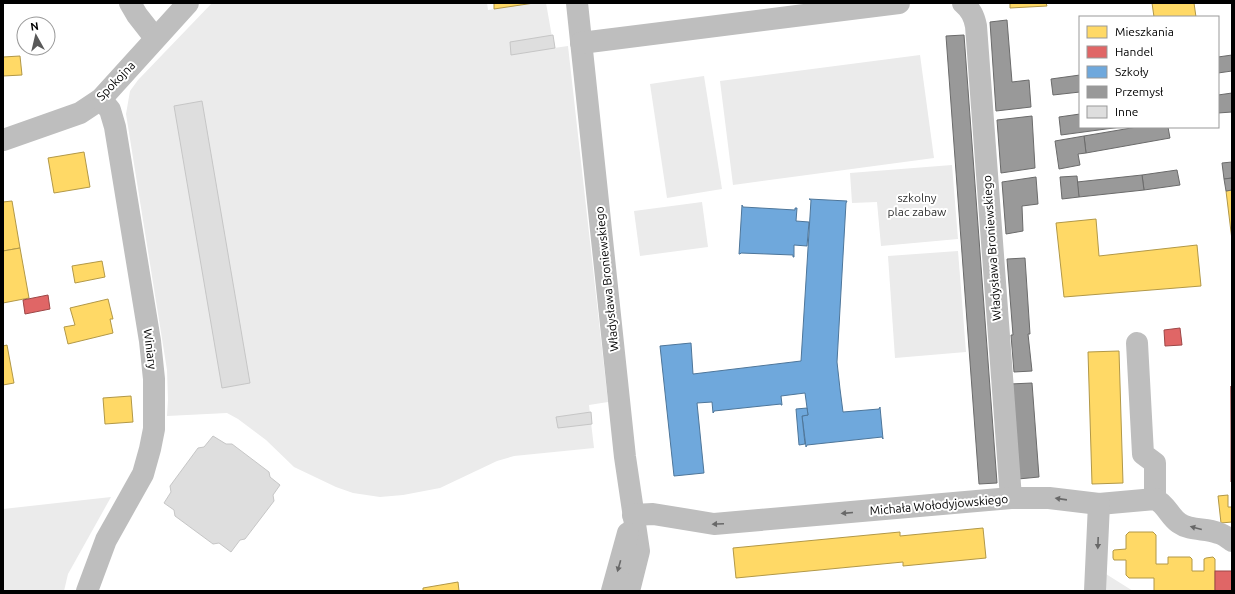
<svg xmlns="http://www.w3.org/2000/svg" width="1235" height="594" viewBox="0 0 1235 594" font-family="Ubuntu,sans-serif">
<style>
.green{fill:#ebebeb}
.homes{fill:#ffd966;stroke:#b29847}
.shops{fill:#e06666;stroke:#9d4747}
.schools{fill:#6fa8dc;stroke:#4e769a}
.industry{fill:#999;stroke:#6b6b6b}
.building{fill:#dedede;stroke:#c6c6c6}
.lines{fill:none;stroke-linecap:round;stroke-linejoin:round}
.minor{stroke:#bebebe;stroke-width:22}
.oneway{fill:#686868}
.labels{text-anchor:middle;stroke-width:4;stroke-linejoin:round;paint-order:stroke}
.street-label{font-size:12px;fill:#000;stroke:#fff}
.park-label{font-size:12px;fill:#313131;stroke:#fff}
</style>
<rect width="100%" height="100%" fill="#fff"/>
<g class="green">
<path d="M212,3h275l1,7 44,-7h14l8,45 14,-2 40,356 -19,3 5,43 -80,8 -17,5 -57,27 -37,7 -23,2 -27,-4 -17,-6 -42,-20 -28,-27 -28,-21 -11,-6 -60,3 1,-16 -1,-30 -41,-256 4,-23 8,-11z"/>
<path d="M920,55l14,103 -201,27 -13,-104z"/>
<path d="M704,76l18,113 -55,9 -17,-114z"/>
<path d="M952,165l6,74 -77,7 -4,-44 -25,1 -2,-30z"/>
<path d="M702,202l6,45 -68,9 -6,-45z"/>
<path d="M958,251l8,101 -71,6 -7,-102z"/>
<path d="M111,497l-43,77 -4,17h-61v-82z"/>
<path d="M1106,574l27,17h-27z"/>
</g>
<g class="homes">
<path d="M494,3h40l-40,6z"/>
<path d="M1010,3h36l1,3 -37,2z"/>
<path d="M1152,3h42l2,14h-42z"/>
<path d="M20,56l2,19 -19,1v-19z"/>
<path d="M84,152l6,35 -36,6 -6,-35z"/>
<path d="M1232,190v50l-6,-49z"/>
<path d="M12,201l8,47 -17,3v-49z"/>
<path d="M1096,219l3,37 98,-11 4,41 -137,11 -8,-74z"/>
<path d="M20,248l9,50 -26,5v-52z"/>
<path d="M102,261l3,16 -30,6 -3,-17z"/>
<path d="M108,299l5,20h-3l3,14 -45,11 -4,-17 11,-2 -5,-17z"/>
<path d="M7,345l7,38 -11,2v-39z"/>
<path d="M1119,351l4,132 -31,1 -4,-132z"/>
<path d="M131,396l2,26 -28,2 -2,-26z"/>
<path d="M1228,495v12h4v15l-11,1 -3,-27z"/>
<path d="M983,528l3,30 -83,8v-4l-167,16 -3,-30 167,-16v4z"/>
<path d="M1129,532h24l3,3v29h12v-7h22l2,2v12h12v-12l2,-1 7,-1 2,2v32h-61v-13h-25l-3,-3v-15h-12l-1,-2v-7l1,-1 12,-1v-14z"/>
<path d="M458,582l1,9h-36v-3z"/>
</g>
<g class="shops">
<path d="M48,295l2,14 -25,5 -2,-14z"/>
<path d="M1180,328l2,17 -17,1 -1,-16z"/>
<path d="M1231,386l1,96h-1z"/>
<rect x="1215" y="571" width="17" height="20"/>
</g>
<g class="schools">
<path d="M809,199l38,2 -1,2 -9,159 3,27 3,23 36,-3 1,-2 3,32 -1,-2 -75,8 -1,2 -4,-31 6,-1 -3,-22 -24,3 1,9h-1v-1l-67,7v1l-1,1 -1,-11 -15,1 7,70 -30,3 -14,-130 31,-3 2,31 108,-13 10,-161z"/>
<path d="M742,205l1,2 52,3v-2h2l-1,13 13,1 -2,24 -13,-1v12h-1v-2l-52,-2 -1,1h-1z"/>
<path d="M807,408l1,7 -6,1 3,28 -6,1 -3,-36z"/>
</g>
<g class="industry">
<path d="M1007,20l5,62 17,-2 2,27 -35,4 -6,-89z"/>
<path d="M964,35l33,448 -18,1 -33,-448z"/>
<path d="M1232,55v16l-14,2v-16z"/>
<path d="M1080,75v17l-27,3 -2,-16z"/>
<path d="M1232,93v19l-14,1v-18z"/>
<path d="M1080,114v13h41l-60,8 -2,-18z"/>
<path d="M1032,116l3,52 -34,5 -4,-53z"/>
<path d="M1137,127h31l2,11 -84,15 -2,-17z"/>
<path d="M1084,136l2,17 -8,1 2,11 -21,4 -4,-28z"/>
<path d="M1232,162v16l-8,1 -2,-16z"/>
<path d="M1177,170l3,15 -36,5 -2,-15z"/>
<path d="M1142,175l2,15 -65,7 -2,-15z"/>
<path d="M1077,176l2,21 -17,2 -2,-22z"/>
<path d="M1036,177l2,27 -16,2 1,25 -17,3 -4,-52z"/>
<path d="M1232,178v12l-6,1 -2,-12z"/>
<path d="M1025,258l5,76h-2l4,37 -18,1 -3,-37h2l-6,-76z"/>
<path d="M1032,383l7,94 -21,2 -8,-95z"/>
</g>
<g class="building">
<path d="M553,35l2,13 -44,7 -1,-13z"/>
<path d="M202,101l48,282 -28,5 -48,-282z"/>
<path d="M591,412l1,12 -34,4 -2,-11z"/>
<path d="M213,436l13,8h6l37,28 1,5 10,8 -7,10 1,6 -29,38 -5,1 -9,12 -12,-9 -6,1 -38,-28 -1,-6 -10,-7 7,-11 -1,-6 28,-38 6,-1z"/>
</g>
<g class="lines">
<g class="minor">
<path d="M130,3l7,12 18,23"/>
<path d="M577,3l48,454 14,94 -10,40"/>
<path d="M963,3c8,7 11,13 13,23l35,472"/>
<path d="M581,43l318,-40"/>
<path d="M3,140l77,-27 21,-14 87,-96"/>
<path d="M1137,343l6,111 12,9v36"/>
<path d="M633,515l20,-1 61,10 297,-26h38l50,6 56,-5c11,5 14,17 24,24 11,8 27,5 39,10 5,1 10,5 14,8"/>
<path d="M87,591l19,-51 37,-66 7,-25 4,-20v-50l-4,-38 -35,-214 -5,-17 -9,-11"/>
<path d="M612,591l16,-58"/>
<path d="M1095,591l4,-87"/>
</g>
</g>
<defs><path id="oneway-solid" d="M-6-.8H1V-3.2L6.5 0L1 3.2V.8H-6Z"/></defs>
<g class="oneway">
<use href="#oneway-solid" transform="translate(1061 499) rotate(-172)"/>
<use href="#oneway-solid" transform="translate(847 513) rotate(175)"/>
<use href="#oneway-solid" transform="translate(718 524) rotate(178)"/>
<use href="#oneway-solid" transform="translate(1196 528) rotate(-165)"/>
<use href="#oneway-solid" transform="translate(1098 543) rotate(92)"/>
<use href="#oneway-solid" transform="translate(619 566) rotate(106)"/>
</g>
<g class="labels">
<g class="street-label">
<text transform="translate(116 81) rotate(-46)" y="4">Spokojna</text>
<text transform="translate(992 248) rotate(-94)" y="4">Władysława Broniewskiego</text>
<text transform="translate(607 279) rotate(-96)" y="4">Władysława Broniewskiego</text>
<text transform="translate(150 349) rotate(83)" y="4">Winiary</text>
<text transform="translate(939 505) rotate(-5)" y="4">Michała Wołodyjowskiego</text>
</g>
<g class="park-label">
<text x="917" y="202">szkolny<tspan x="917" dy="14">plac zabaw</tspan></text>
</g>
</g>
<rect width="1235" height="594" fill="none" stroke="#000000" stroke-width="8"/>
<rect x="1079" y="16" width="140" height="112" fill="#ffffff" stroke="#999999"/>
<rect x="1087" y="26" width="20" height="12" fill="#ffd966" stroke="#999999"/>
<text x="1115" y="36" font-size="12" fill="#000000">Mieszkania</text>
<rect x="1087" y="46" width="20" height="12" fill="#e06666" stroke="#999999"/>
<text x="1115" y="56" font-size="12" fill="#000000">Handel</text>
<rect x="1087" y="66" width="20" height="12" fill="#6fa8dc" stroke="#999999"/>
<text x="1115" y="76" font-size="12" fill="#000000">Szkoły</text>
<rect x="1087" y="86" width="20" height="12" fill="#999999" stroke="#999999"/>
<text x="1115" y="96" font-size="12" fill="#000000">Przemysł</text>
<rect x="1087" y="106" width="20" height="12" fill="#dedede" stroke="#999999"/>
<text x="1115" y="116" font-size="12" fill="#000000">Inne</text>
<g transform="translate(36 36) rotate(352)"><circle r="19" fill="#ffffff" stroke="#999999"/>
<path d="M0-3L7 15L0 10L-7 15Z" fill="#595959"/>
<text y="-6" font-size="11" font-weight="bold" text-anchor="middle" fill="#000000">N</text>
</g>
</svg>
